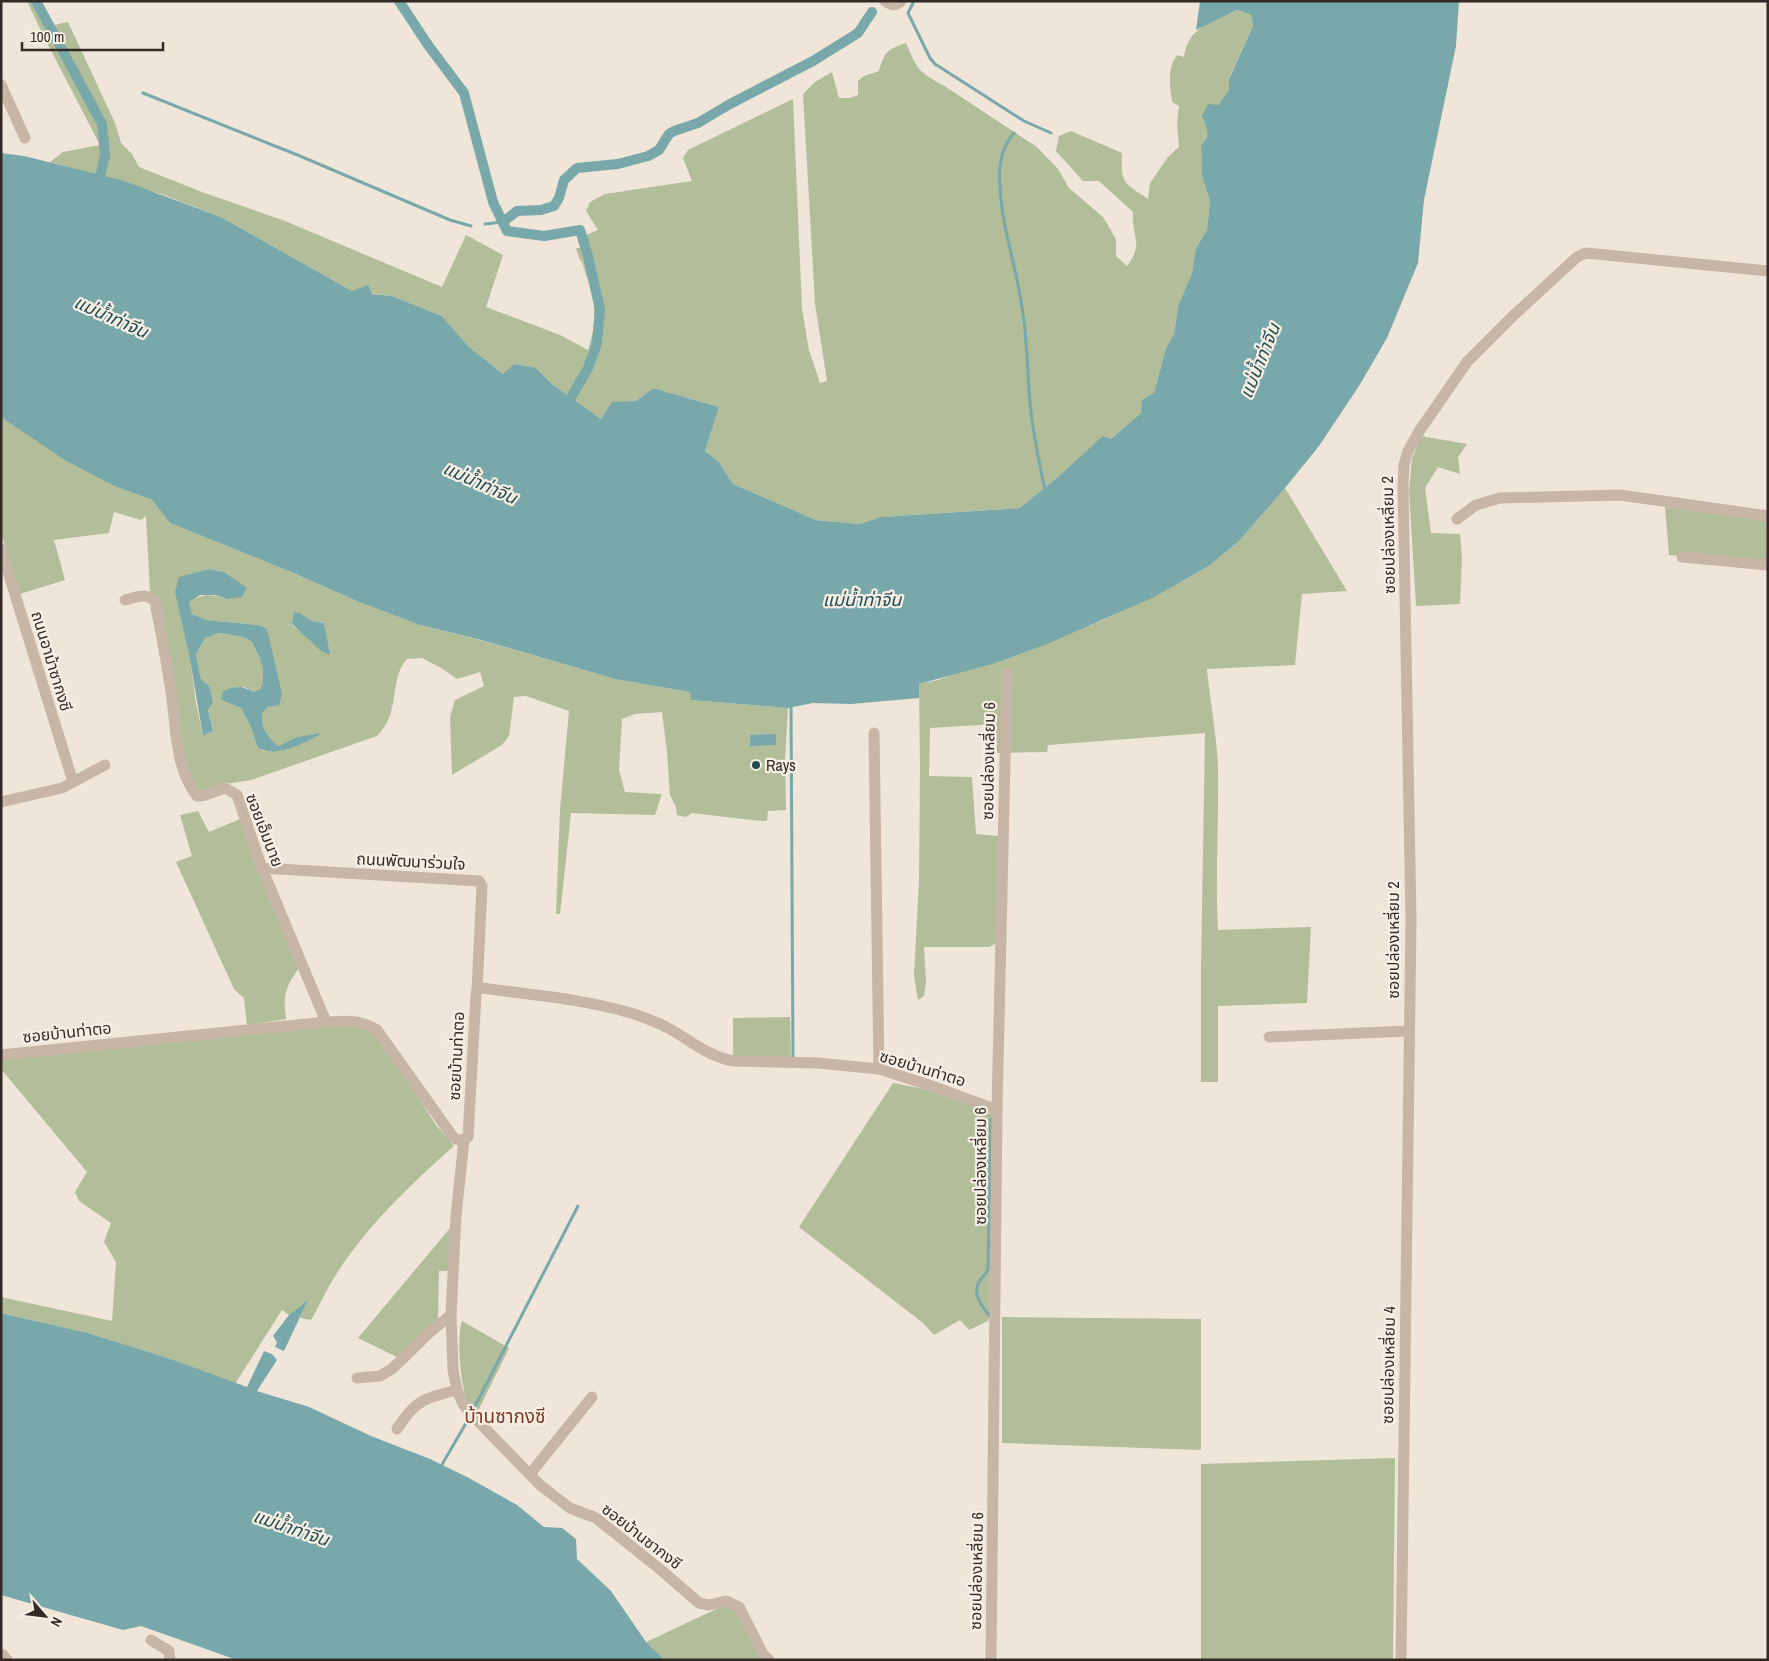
<svg xmlns="http://www.w3.org/2000/svg" width="1769" height="1661" viewBox="0 0 1769 1661" font-family="'Archivo Narrow','Noto Sans Thai',sans-serif">
<style>
.green{fill:#b1be99;fill-rule:evenodd}
.water{fill:#79a8ab}
.lines{fill:none;stroke-linecap:round;stroke-linejoin:round}
.stream{stroke:#79a8ab;stroke-width:3}
.canal{stroke:#79a8ab;stroke-width:10}
.minor{stroke:#c7b5a5;stroke-width:11}
.poi-dot{fill:#1e4e53;stroke:#f8efe4;stroke-width:2}
.labels{text-anchor:middle;stroke-width:4.5;stroke-linejoin:round;paint-order:stroke}
.street-label{font-size:16px;fill:#332a26;stroke:#f8efe4}
.poi-label{font-size:16px;fill:#332a26;stroke:#f8efe4;text-anchor:start}
.water-label{font-size:18px;font-style:italic;fill:#1e4e53;stroke:#f8efe4}
.quarter-label{font-size:19px;fill:#7f3a23;stroke:#f8efe4}
</style>
<rect width="100%" height="100%" fill="#f0e5d9"/>
<g class="green">
<path d="M27,1h14l13,24 14,-3 47,101 6,20 11,11 7,13 63,25 83,29 157,66 24,-52 37,20 -17,52 74,28 28,15c12,-37 5,-53 -6,-88l-3,-4 -3,-10h4l-1,-10 19,-8 -12,-19 4,-9 15,-8 87,-13 -9,-23 5,-8 105,-51 9,210 7,41 11,33 7,-2 -12,-77 -12,-210 12,-12 17,-10 7,26h11l8,-3v-14l6,-5 15,-5c5,-18 8,-22 27,-28 11,26 12,29 37,42l94,62 21,22 11,19 34,29 13,22v17l11,10c18,-24 4,-28 6,-54l-34,-31h-16l-27,-30 3,-15 12,-5 51,22c-1,31 1,29 26,46l2,-16 18,-26 11,-10 -2,-24 2,-17 -7,-4c-2,-15 -5,-34 5,-47l7,2c4,-31 29,-35 53,-47l14,5 2,11 -24,52v12l-11,15 -10,24 -3,13 -4,4 1,30 8,25 -3,29 -11,18 -4,25 -14,33 -4,28 -8,14 -12,45 -13,20 -30,26 -52,37 -39,32 -139,9 -22,7 -43,-4 -83,-36 -14,-22 -14,-11 14,-44 -66,-19 -17,13 -24,2 -11,16 -49,-35 -16,-16 -33,6 -35,-28 -26,-30 -50,-20 -40,-5 -131,-74 -60,-23 -111,-32 13,-10 37,-7 -57,-110z"/>
<path d="M1,417l113,69 38,14 18,23 121,49 68,30 61,23 60,15 135,39 76,13v8l97,8 -3,51 1,51 -18,1 -1,10h-6l-69,-8 -6,4 -9,-2 -1,-8 -6,-12 -3,-43 -5,-40 -27,2 -13,5 -3,51 6,22 37,2 -7,21 -84,-2 -11,101h-4l4,-104 9,-99 -43,-15 -12,1 -5,39 -7,9 -50,30 -2,-58 5,-17 29,-14 -4,-14 -23,7 -14,-10 -21,-11 -15,1c-19,21 -5,52 -30,77l-126,44 -32,5 -23,16 -25,-62 -8,-71 -12,-57 -5,-95 -5,4 -27,-8 -5,21 -55,7 11,40 -45,14 -19,-61zM209,569l15,3 3,27c-15,-5 -24,-6 -38,3l3,12 13,6 53,5 10,82 -6,6c-1,15 5,23 16,33l19,-9 23,-3 -56,17 -6,-3 -8,-23 -9,-17 -20,-8 23,-13 11,5 5,-3 3,-6v-14l-4,-13 -7,-14 -9,-5 -24,-4 -14,5 -9,17 5,24 8,7 -1,24 5,21 -10,5 -7,-33 -17,-125zM300,613l12,8 12,2 2,14 -24,-4 -10,-8z"/>
<path d="M1421,436l46,8 -9,13 2,17 -22,-7 -13,21 6,45 29,1 2,25 -2,45 -44,2 -7,-115 3,-32z"/>
<path d="M1285,488l62,103 -45,3 -7,71 -88,4c3,33 10,67 11,100 1,54 -3,107 0,161l93,-3 -4,76 -89,3v76h-17v-117l4,-232 -157,12 -1,7 -50,1 -1,-29 -66,4 -1,48 43,1 4,57 23,2 -2,107 -8,4h-65l2,34 -2,15 -6,4 -4,-25 5,-94 1,-114 -1,-83 19,-4 163,-59 78,-38 31,-18 29,-24z"/>
<path d="M1665,507l103,13v42l-99,-7z"/>
<path d="M198,811l11,21 31,-13 59,149c-14,19 -16,28 -13,51l-39,6 -3,-27 -10,-9 -58,-127 16,-6 -12,-41z"/>
<path d="M790,1017l1,43 -58,-3v-39z"/>
<path d="M356,1023l15,6 11,12 54,84 18,21c-43,38 -85,78 -117,127 -10,15 -17,32 -26,47l-11,-2 7,-17 -18,14 -7,-5 -47,74 -67,-26 -80,-25 -87,-20v-16l111,24 4,-59 -12,-20 7,-19 -32,-22 -4,-9 12,-20 -86,-103v-7l2,-3z"/>
<path d="M893,1083l31,6 59,21 9,5 1,190 -5,16 -19,9 -9,-10 -26,15 -11,-12 -124,-96z"/>
<path d="M451,1227l-2,44h-10l-1,49 -41,37 -39,-19z"/>
<path d="M1002,1317l199,2v131l-199,-7z"/>
<path d="M462,1321l47,27 -33,67c-2,-3 -6,-6 -7,-9 -8,-15 -13,-70 -7,-85z"/>
<path d="M1395,1458l-2,202h-192v-196z"/>
<path d="M725,1605h8l31,55h-99l-19,-18z"/>
</g>
<g class="water">
<path d="M1200,1h259l-3,45 -32,154 -6,63 -31,75 -28,48 -40,60 -34,42 -46,53 -29,24 -31,18 -27,15 -105,46 -55,20 -73,20v14l-68,6 -38,-1 -25,5 -97,-8 -1,-8 -75,-13 -134,-39 -61,-15 -61,-23 -68,-30 -121,-49 -18,-23 -38,-14 -49,-26 -64,-43v-264l23,3 97,24 100,37 131,74 16,-6 4,9 20,2 50,20 26,30 35,28 11,-10 22,4 16,16 49,35 11,-17 24,-1 17,-13 66,19 -14,44 14,11 14,22 83,36 43,4 22,-7 139,-9 39,-32 44,-40 8,3 30,-26 1,-13 12,-7 12,-45 8,-14 4,-28 14,-33 4,-25 11,-18 3,-29 -8,-25 -1,-31c10,-8 6,-19 1,-29l6,-12 10,1 11,-15v-11l24,-53 -2,-11 -14,-5 -41,20z"/>
<path d="M209,569l15,3 23,16 -5,9 -15,2 -12,-4h-15l-11,7 3,12 14,6 52,5 9,4 15,65 -3,11 -11,2 -6,6c-1,15 5,23 16,33l19,-9 25,-4c-17,10 -45,25 -64,15l-8,-23 -9,-17 -20,-8 2,-9c12,-5 20,-5 31,1l6,-3 3,-6v-14l-4,-13 -7,-14 -9,-5 -24,-4 -14,5 -9,17 5,24 8,7 4,16 -5,8 5,21 -10,5 -14,-82 -14,-62 4,-15z"/>
<path d="M294,612l6,1 12,8 12,2 6,32 -9,-4 -29,-27z"/>
<path d="M776,734v11l-26,1v-11z"/>
<path d="M308,1300l-24,51 -9,-4 2,-5 -4,-6 16,-21z"/>
<path d="M1,1313l87,20 80,25 79,29 17,-36 8,3 5,6 -20,31 52,16 62,29 59,23 39,19 48,27 27,22 18,1 14,11 1,20 34,32 35,51 19,18h-428l-96,-34 -18,4 -122,-35z"/>
</g>
<g class="lines">
<g class="stream">
<path d="M914,1l-6,12 22,45 5,6 89,57 27,12"/>
<path d="M143,93l157,63 150,64 21,6"/>
<path d="M1014,133c-13,15 -16,35 -14,54 2,43 18,84 23,127 5,32 4,66 8,98 3,27 9,53 14,79"/>
<path d="M485,224l18,-2"/>
<path d="M791,705l2,352"/>
<path d="M991,1119l-3,149c-1,7 -6,8 -9,14 -8,13 6,28 13,37"/>
<path d="M472,1412l106,-206"/>
<path d="M440,1468l29,-50"/>
</g>
<g class="canal">
<path d="M36,1l66,123 3,31 -7,31"/>
<path d="M399,1l29,44 36,48 29,109 14,29 37,5 36,-6 8,26 12,53 -3,34 -9,25 -23,40"/>
<path d="M503,222l14,-11 24,-1 13,-4 5,-8 5,-18 13,-12 41,-4 30,-8 11,-6 10,-16 5,-3 24,-8 32,-19 83,-43 45,-28 14,-21"/>
</g>
<g class="minor">
<path d="M885,1c6,4 10,6 16,0"/>
<path d="M1,85l24,53"/>
<path d="M1457,519l19,-14 24,-7 120,-3 148,21"/>
<path d="M1,549l72,233"/>
<path d="M1682,557l86,8"/>
<path d="M125,600c12,-3 21,-8 31,2 5,32 11,63 16,95 5,34 3,71 25,99 10,1 18,-6 28,-8l12,7 25,73 64,154"/>
<path d="M874,733l5,336"/>
<path d="M1,802l61,-14 43,-23"/>
<path d="M262,868l217,13 3,5 -5,104"/>
<path d="M1269,1037l139,-6"/>
<path d="M1,1055l325,-33c21,-1 32,-3 51,8l76,107c5,4 10,4 15,0l8,-142 1,-5 5,-2c51,7 103,11 152,26 12,4 25,9 36,15 21,12 39,28 64,32l84,2 61,6 50,16 68,25"/>
<path d="M464,1140l-8,76 -5,99 2,55 4,20 6,14 8,10 69,71 30,23 26,10 65,52 38,33 10,2 17,-4 13,6 24,47 6,6"/>
<path d="M357,1378l23,-2 12,-7 38,-37 21,-17"/>
<path d="M397,1429c18,-29 28,-31 60,-39"/>
<path d="M530,1474l62,-77"/>
<path d="M151,1640l18,11 1,9"/>
<path d="M3,1655l4,5"/>
<path d="M991,1660l6,-550 10,-437"/>
<path d="M1401,1660l10,-740 -8,-435 1,-20 4,-14 12,-21 47,-68 46,-46 64,-59 9,-4 182,18"/>
</g>
</g>
<circle class="poi-dot" cx="756" cy="765" r="5"/>
<g class="labels">
<g class="street-label">
<text transform="translate(1388 535) rotate(-91)" y="6">ซอยปล่องเหลี่ยม 2</text>
<text transform="translate(52 661) rotate(73)" y="6">ถนนอาม้าซากงซี</text>
<text transform="translate(988 761) rotate(-89)" y="6">ซอยปล่องเหลี่ยม 6</text>
<text transform="translate(265 830) rotate(69)" y="6">ซอยเอ็มนาย</text>
<text transform="translate(411 861) rotate(3)" y="6">ถนนพัฒนาร่วมใจ</text>
<text transform="translate(1393 940) rotate(-90)" y="6">ซอยปล่องเหลี่ยม 2</text>
<text transform="translate(67 1032) rotate(-6)" y="6">ซอยบ้านท่าตอ</text>
<text transform="translate(456 1056) rotate(-87)" y="6">ซอยบ้านท่าตอ</text>
<text transform="translate(923 1068) rotate(17)" y="6">ซอยบ้านท่าตอ</text>
<text transform="translate(980 1166) rotate(-90)" y="6">ซอยปล่องเหลี่ยม 6</text>
<text transform="translate(1388 1365) rotate(-89)" y="6">ซอยปล่องเหลี่ยม 4</text>
<text transform="translate(642 1536) rotate(38)" y="6">ซอยบ้านซากงซี</text>
<text transform="translate(976 1571) rotate(-89)" y="6">ซอยปล่องเหลี่ยม 6</text>
</g>
<g class="poi-label">
<text x="766" y="771">Rays</text>
</g>
<g class="water-label">
<text transform="translate(111 317) rotate(24)" y="6">แม่น้ำท่าจีน</text>
<text transform="translate(1260 361) rotate(-68)" y="6">แม่น้ำท่าจีน</text>
<text transform="translate(480 483) rotate(24)" y="6">แม่น้ำท่าจีน</text>
<text x="862" y="606">แม่น้ำท่าจีน</text>
<text transform="translate(291 1528) rotate(19)" y="6">แม่น้ำท่าจีน</text>
</g>
<g class="quarter-label">
<text x="505" y="1423">บ้านซากงซี</text>
</g>
</g>
<rect width="1769" height="1661" fill="none" stroke="#332a26" stroke-width="5"/>
<g transform="translate(45 1616) rotate(118)" stroke="#f8efe4" stroke-width="4" paint-order="stroke">
<path d="M0-4L9 19L0 12L-9 19Z" fill="#332a26"/>
<text y="-8" font-size="14" font-weight="bold" text-anchor="middle" fill="#332a26">N</text>
</g>
<path d="M22 42v8h141v-8" fill="none" stroke="#332a26" stroke-width="2.5"/>
<text x="30" y="42" font-size="15" fill="#332a26" stroke="#f8efe4" stroke-width="4" paint-order="stroke">100 m</text>
</svg>
